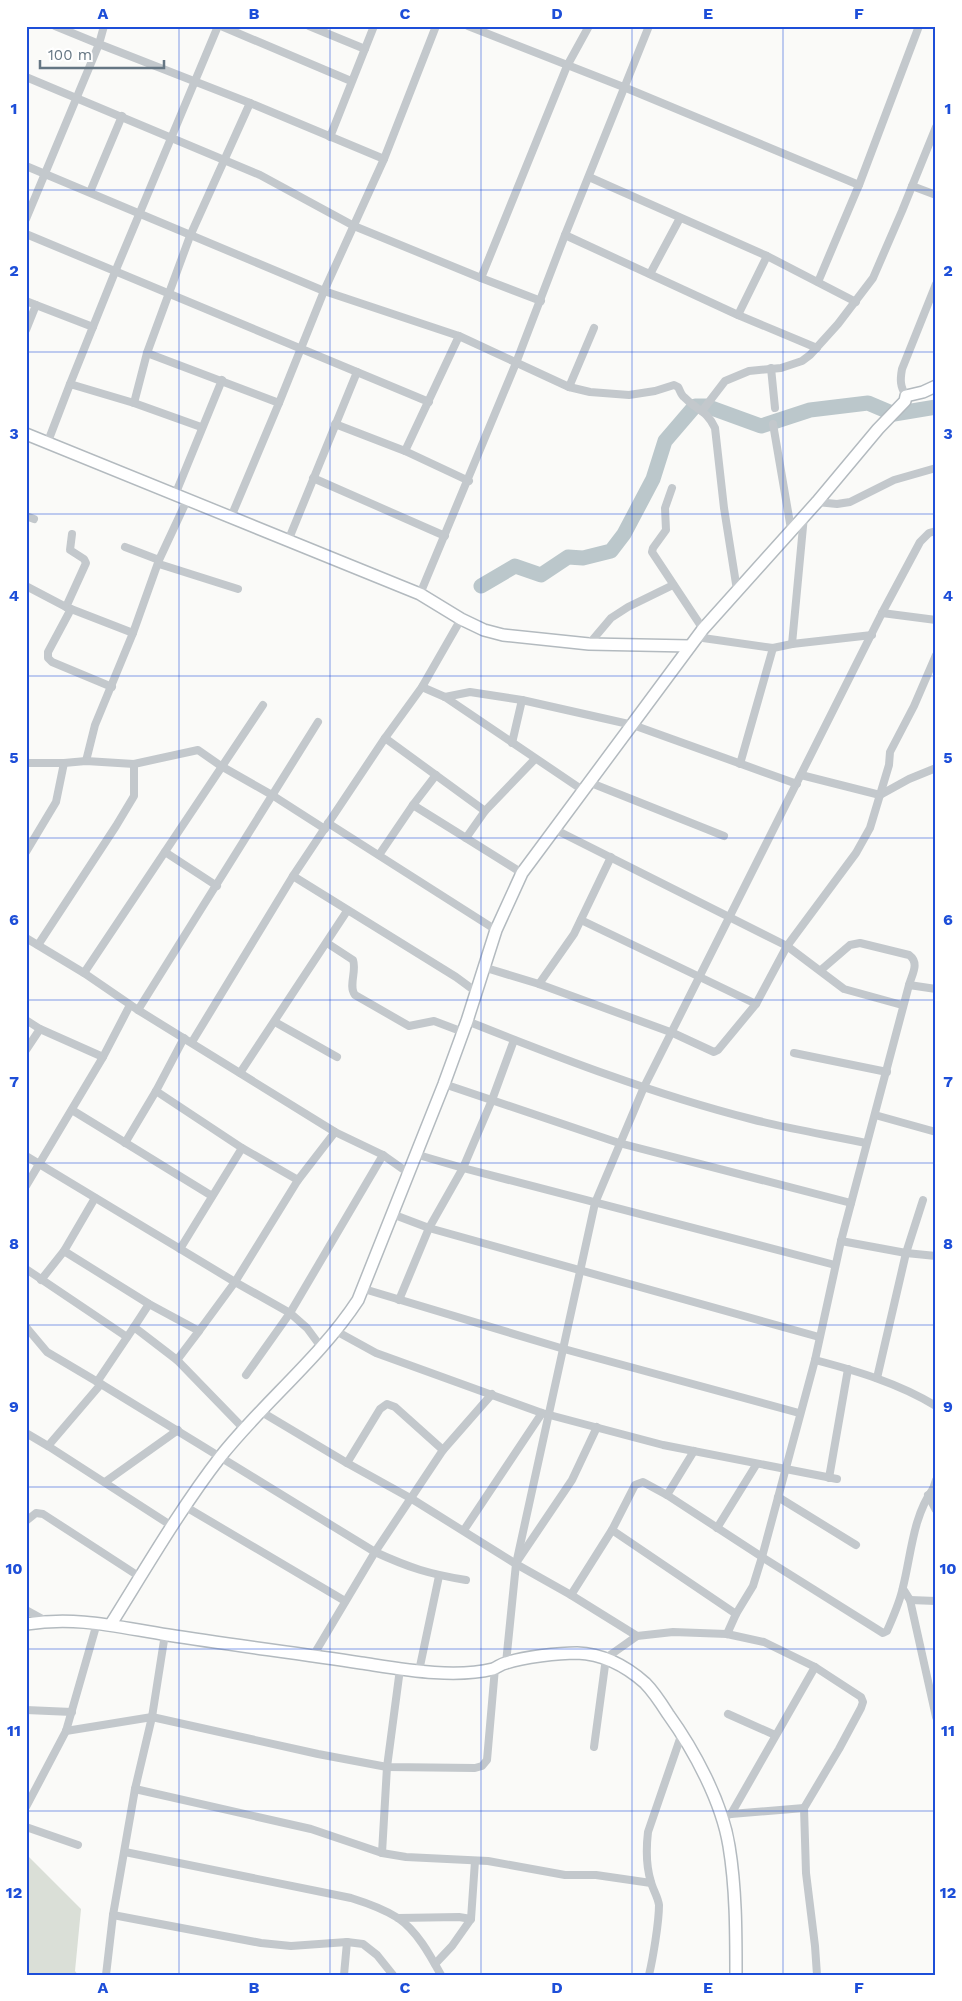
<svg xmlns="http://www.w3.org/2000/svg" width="962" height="2001" viewBox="0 0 962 2001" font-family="'Work Sans',sans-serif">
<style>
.green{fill:#dadfd7}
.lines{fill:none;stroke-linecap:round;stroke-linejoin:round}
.river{stroke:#bbc7cb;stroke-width:15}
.secondary-casing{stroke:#b3babf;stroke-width:14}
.street{stroke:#c3c8cc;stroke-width:8}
.secondary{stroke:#fff;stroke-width:11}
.grid{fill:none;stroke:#1d4ed8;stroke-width:1;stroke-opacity:0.55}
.neatline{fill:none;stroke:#1d4ed8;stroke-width:2}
.grid-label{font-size:16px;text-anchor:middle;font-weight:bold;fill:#1d4ed8}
</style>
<rect width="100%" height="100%" fill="#fafaf8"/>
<path class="green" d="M26,1854l55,55 -6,62 3,4h-52z"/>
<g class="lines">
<path class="river" d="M481,586l34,-20 26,9 27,-18 15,1 28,-7 13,-17 29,-55 12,-38 30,-35h11l55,20 49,-16 58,-7 26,11 42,-7"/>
<defs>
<g id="secondary">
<path d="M26,434l394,160 41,25 23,11 19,5 86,9 101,2"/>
<path d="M26,1624c52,-8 91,3 142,11 64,10 128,18 193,28 40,6 92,16 132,6 5,-2 8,-5 13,-6 17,-6 53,-10 71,-10 25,1 49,13 68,30 9,9 16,20 23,31 26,36 54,88 61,132 7,42 7,86 7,129"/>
<path d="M111,1624c35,-56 69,-115 110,-168 43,-54 99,-98 137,-156l86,-216 23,-63 29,-91 26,-57 181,-244 114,-127 61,-73 27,-28 1,-5 17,-4 13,-6"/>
</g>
</defs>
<use href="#secondary" class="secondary-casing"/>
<g class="street">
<path d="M104,26l-5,18 151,59 134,56"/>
<path d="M221,26l130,55"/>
<path d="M309,26l56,23"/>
<path d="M468,26l158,62 233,97"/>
<path d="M26,77l234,98 94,51 127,52 60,23"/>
<path d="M330,137l44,-111"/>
<path d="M26,166l298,125 135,45 110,51 21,5 39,3 26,-4 19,-6 4,2c2,3 3,8 6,10 13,14 22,12 31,31l9,80 13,82"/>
<path d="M589,177l178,79 89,46"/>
<path d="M912,186l24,9"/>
<path d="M90,192l32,-76"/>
<path d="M26,219l73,-175 -44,-18"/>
<path d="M26,234l403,168"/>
<path d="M565,235l173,80 79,33"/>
<path d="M650,274l30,-56"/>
<path d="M481,278l86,-212 22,-40"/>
<path d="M818,282l41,-97 60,-159"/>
<path d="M26,301l10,4 -10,25"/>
<path d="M36,305l57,22"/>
<path d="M738,315l29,-59"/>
<path d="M147,353l132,50 -48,114"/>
<path d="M771,368l4,40"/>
<path d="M70,384l45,-112 103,-246"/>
<path d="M569,387l25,-59"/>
<path d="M906,396c-6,-10 -6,-16 -4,-27l34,-85"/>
<path d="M279,403l45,-112 60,-132 52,-133"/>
<path d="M702,411l23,-30 24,-10 32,-3 21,-7 8,-6 28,-31 35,-46 29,-67 34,-84"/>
<path d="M335,424l70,27 64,30"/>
<path d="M773,424l18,105"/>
<path d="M201,427l-67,-24 13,-50 43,-117 60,-133"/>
<path d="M47,444l23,-60 64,19"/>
<path d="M405,451l54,-115"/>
<path d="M313,478l132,58"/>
<path d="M672,488l-7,20 1,22 -13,18 -1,4 51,77"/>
<path d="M175,495l47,-115"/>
<path d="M817,502l20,2 13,-2 44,-22 42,-12"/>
<path d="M26,516l8,3"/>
<path d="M288,541l69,-169"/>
<path d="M125,547l34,13"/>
<path d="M159,564l79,25"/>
<path d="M26,586l40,21 67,26"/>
<path d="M420,594l96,-231 49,-128 84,-209"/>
<path d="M66,607l20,-44 -2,-4 -14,-9 2,-16"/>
<path d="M71,609l-23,43v6l4,4 60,25"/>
<path d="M882,613l54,7"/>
<path d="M696,637l77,11 19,-4 80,-9"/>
<path d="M589,644l22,-26 17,-11 45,-22"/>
<path d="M792,644l12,-128"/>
<path d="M422,687l23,10 139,94"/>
<path d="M445,697l25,-5 52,8 111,25 164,59"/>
<path d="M385,738l100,73"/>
<path d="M512,743l10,-43"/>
<path d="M86,761l9,-36 38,-92 26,-73 28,-60"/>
<path d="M26,763h38l22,-2 48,3 64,-14 23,16 51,29 53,34"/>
<path d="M740,764l33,-116"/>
<path d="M436,775l-23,30 53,33 19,-27 50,-52"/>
<path d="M801,775l79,20 29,-16 27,-11"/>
<path d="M591,783l133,53"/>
<path d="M328,823l168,107"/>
<path d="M554,829l233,117 57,43 58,16"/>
<path d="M466,838l56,35"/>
<path d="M26,852l30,-50 8,-39"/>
<path d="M165,852l52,34"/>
<path d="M379,855l34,-50"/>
<path d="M293,876l163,101 19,14"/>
<path d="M581,920l175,84"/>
<path d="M26,938l58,35 54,37 197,122 48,23 24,17"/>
<path d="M327,943l26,17c4,11 -5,26 2,35l54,31 25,-5 29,11"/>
<path d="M38,945l78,-119 18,-30v-32"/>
<path d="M483,967l56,17 134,49 41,19 4,-2 38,-46 31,-58 69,-93 14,-25 19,-63 1,-13 24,-46 22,-51"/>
<path d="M821,970l29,-25 10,-2 49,12c11,8 3,19 0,30l27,4"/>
<path d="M84,973l179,-268"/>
<path d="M539,984l35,-50 37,-77"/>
<path d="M138,1010l180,-288"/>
<path d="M26,1020l14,9 -14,21"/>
<path d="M467,1021c93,37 186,73 284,98 38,10 77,16 115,24"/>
<path d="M275,1022l62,35"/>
<path d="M40,1029l63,28"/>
<path d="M192,1042l101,-166 92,-138 37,-51 39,-68"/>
<path d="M794,1053l93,19"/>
<path d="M240,1073l107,-162"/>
<path d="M444,1084l175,59 232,60"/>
<path d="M156,1091l86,57 -62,101"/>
<path d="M72,1110l140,86"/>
<path d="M875,1115l61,17"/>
<path d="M125,1143l31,-52 28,-53"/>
<path d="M242,1148l56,32"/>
<path d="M415,1154l48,14 372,97"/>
<path d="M26,1156l209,126 55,31 17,15 14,19"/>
<path d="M26,1186l77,-129 27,-52"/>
<path d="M392,1214l37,14 390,109"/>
<path d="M841,1241l65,12 30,3"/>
<path d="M64,1251l85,53 50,27 -22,29"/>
<path d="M26,1269l101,68"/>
<path d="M41,1280l23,-29 31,-53"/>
<path d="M364,1289l200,60 235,64"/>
<path d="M399,1300l30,-72 34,-60 29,-68 22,-60"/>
<path d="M149,1304l-15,23 43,33 67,69"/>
<path d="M26,1327l21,25 54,32 -53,62 124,80"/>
<path d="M199,1331l36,-49 63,-102 37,-48"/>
<path d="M336,1331l40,22 166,60 121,32 174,34"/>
<path d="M815,1360c42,11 83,23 121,46"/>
<path d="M246,1375l44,-62 93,-158"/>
<path d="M877,1378l29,-125 17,-53"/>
<path d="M97,1382l37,-55"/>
<path d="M101,1384l274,168c35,16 54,22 91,28"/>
<path d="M260,1411l87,52 65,36 104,65 55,31 66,41"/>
<path d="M26,1433l22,13"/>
<path d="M347,1463l33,-54 7,-5 8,3 48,43"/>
<path d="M829,1478l19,-109"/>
<path d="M105,1482l73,-52"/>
<path d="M933,1489l3,-9"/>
<path d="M667,1495l27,-44"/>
<path d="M928,1495l8,15"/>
<path d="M778,1497l78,48"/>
<path d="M186,1507l159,94"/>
<path d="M26,1521l10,-8 7,1 97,63"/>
<path d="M717,1528l39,-63"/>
<path d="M464,1530l78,-117"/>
<path d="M612,1530l124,84"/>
<path d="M518,1560l54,-80 25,-53"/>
<path d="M903,1589l7,11 26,117"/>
<path d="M571,1595l41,-65 23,-45 8,-3 24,13 95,62 121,76 4,-2c6,-14 13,-29 16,-44 8,-32 10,-71 30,-98h3"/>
<path d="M910,1600l26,1"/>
<path d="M26,1610l20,11"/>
<path d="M165,1634l-13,83 -17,72 -22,126 148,28 30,3 56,-4 16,2 14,11 16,20"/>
<path d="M727,1634l9,-20 17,-28 9,-29 53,-197 26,-119 68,-256"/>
<path d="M313,1656l62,-104 68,-102 49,-56"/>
<path d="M506,1663l10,-99 79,-361 49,-116 238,-474 38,-71 9,-9 7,-2"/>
<path d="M419,1671l20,-95"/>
<path d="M26,1710l46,2"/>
<path d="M728,1714l47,21"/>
<path d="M66,1731l86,-14 166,37 69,13 88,1 7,-2 5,-6 8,-92"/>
<path d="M594,1747l12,-89 31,-22 36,-4 54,2 37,8 51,25 46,30 2,5 -2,6 -22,41 -35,59 2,65 9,73 2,29"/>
<path d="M135,1789l176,40 71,24 24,4 82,4 77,14h31l55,8"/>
<path d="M26,1807l40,-76 31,-108"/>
<path d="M731,1814l73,-6"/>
<path d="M722,1817l9,-3 84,-147"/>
<path d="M26,1827l52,18"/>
<path d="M125,1852l226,46c16,5 33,11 47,20 19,13 32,37 43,57"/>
<path d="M382,1853l5,-86 13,-98"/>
<path d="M398,1918l61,-1 12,2"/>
<path d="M435,1964l17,-18 19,-27 4,-58"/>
<path d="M106,1975l7,-60"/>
<path d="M344,1975l3,-33"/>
<path d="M649,1975c4,-17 10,-53 10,-70 -1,-8 -6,-15 -8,-23 -5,-16 -5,-33 -3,-50l34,-99"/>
</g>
<use href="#secondary" class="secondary"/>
</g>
<path class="grid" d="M179,26v1949M330,26v1949M481,26v1949M632,26v1949M783,26v1949M26,190h910M26,352h910M26,514h910M26,676h910M26,838h910M26,1000h910M26,1163h910M26,1325h910M26,1487h910M26,1649h910M26,1811h910"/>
<rect width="962" height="2001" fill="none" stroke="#ffffff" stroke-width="55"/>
<path d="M40 60v8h124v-8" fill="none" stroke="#657683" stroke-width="2.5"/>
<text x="48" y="60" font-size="15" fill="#657683" stroke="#ffffff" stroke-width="4" paint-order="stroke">100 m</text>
<rect x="28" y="28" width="906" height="1946" class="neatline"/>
<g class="grid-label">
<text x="103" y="19">A</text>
<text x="254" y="19">B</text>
<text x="405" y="19">C</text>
<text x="557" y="19">D</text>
<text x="708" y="19">E</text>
<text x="859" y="19">F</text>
<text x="14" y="114">1</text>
<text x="948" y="114">1</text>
<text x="14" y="276">2</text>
<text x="948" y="276">2</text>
<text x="14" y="439">3</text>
<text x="948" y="439">3</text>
<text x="14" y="601">4</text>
<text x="948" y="601">4</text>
<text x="14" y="763">5</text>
<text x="948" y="763">5</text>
<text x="14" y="925">6</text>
<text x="948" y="925">6</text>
<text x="14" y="1087">7</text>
<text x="948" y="1087">7</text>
<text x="14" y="1249">8</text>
<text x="948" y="1249">8</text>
<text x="14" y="1412">9</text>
<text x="948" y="1412">9</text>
<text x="14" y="1574">10</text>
<text x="948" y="1574">10</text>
<text x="14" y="1736">11</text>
<text x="948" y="1736">11</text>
<text x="14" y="1898">12</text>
<text x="948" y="1898">12</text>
<text x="103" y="1993">A</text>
<text x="254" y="1993">B</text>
<text x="405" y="1993">C</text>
<text x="557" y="1993">D</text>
<text x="708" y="1993">E</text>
<text x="859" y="1993">F</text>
</g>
</svg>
